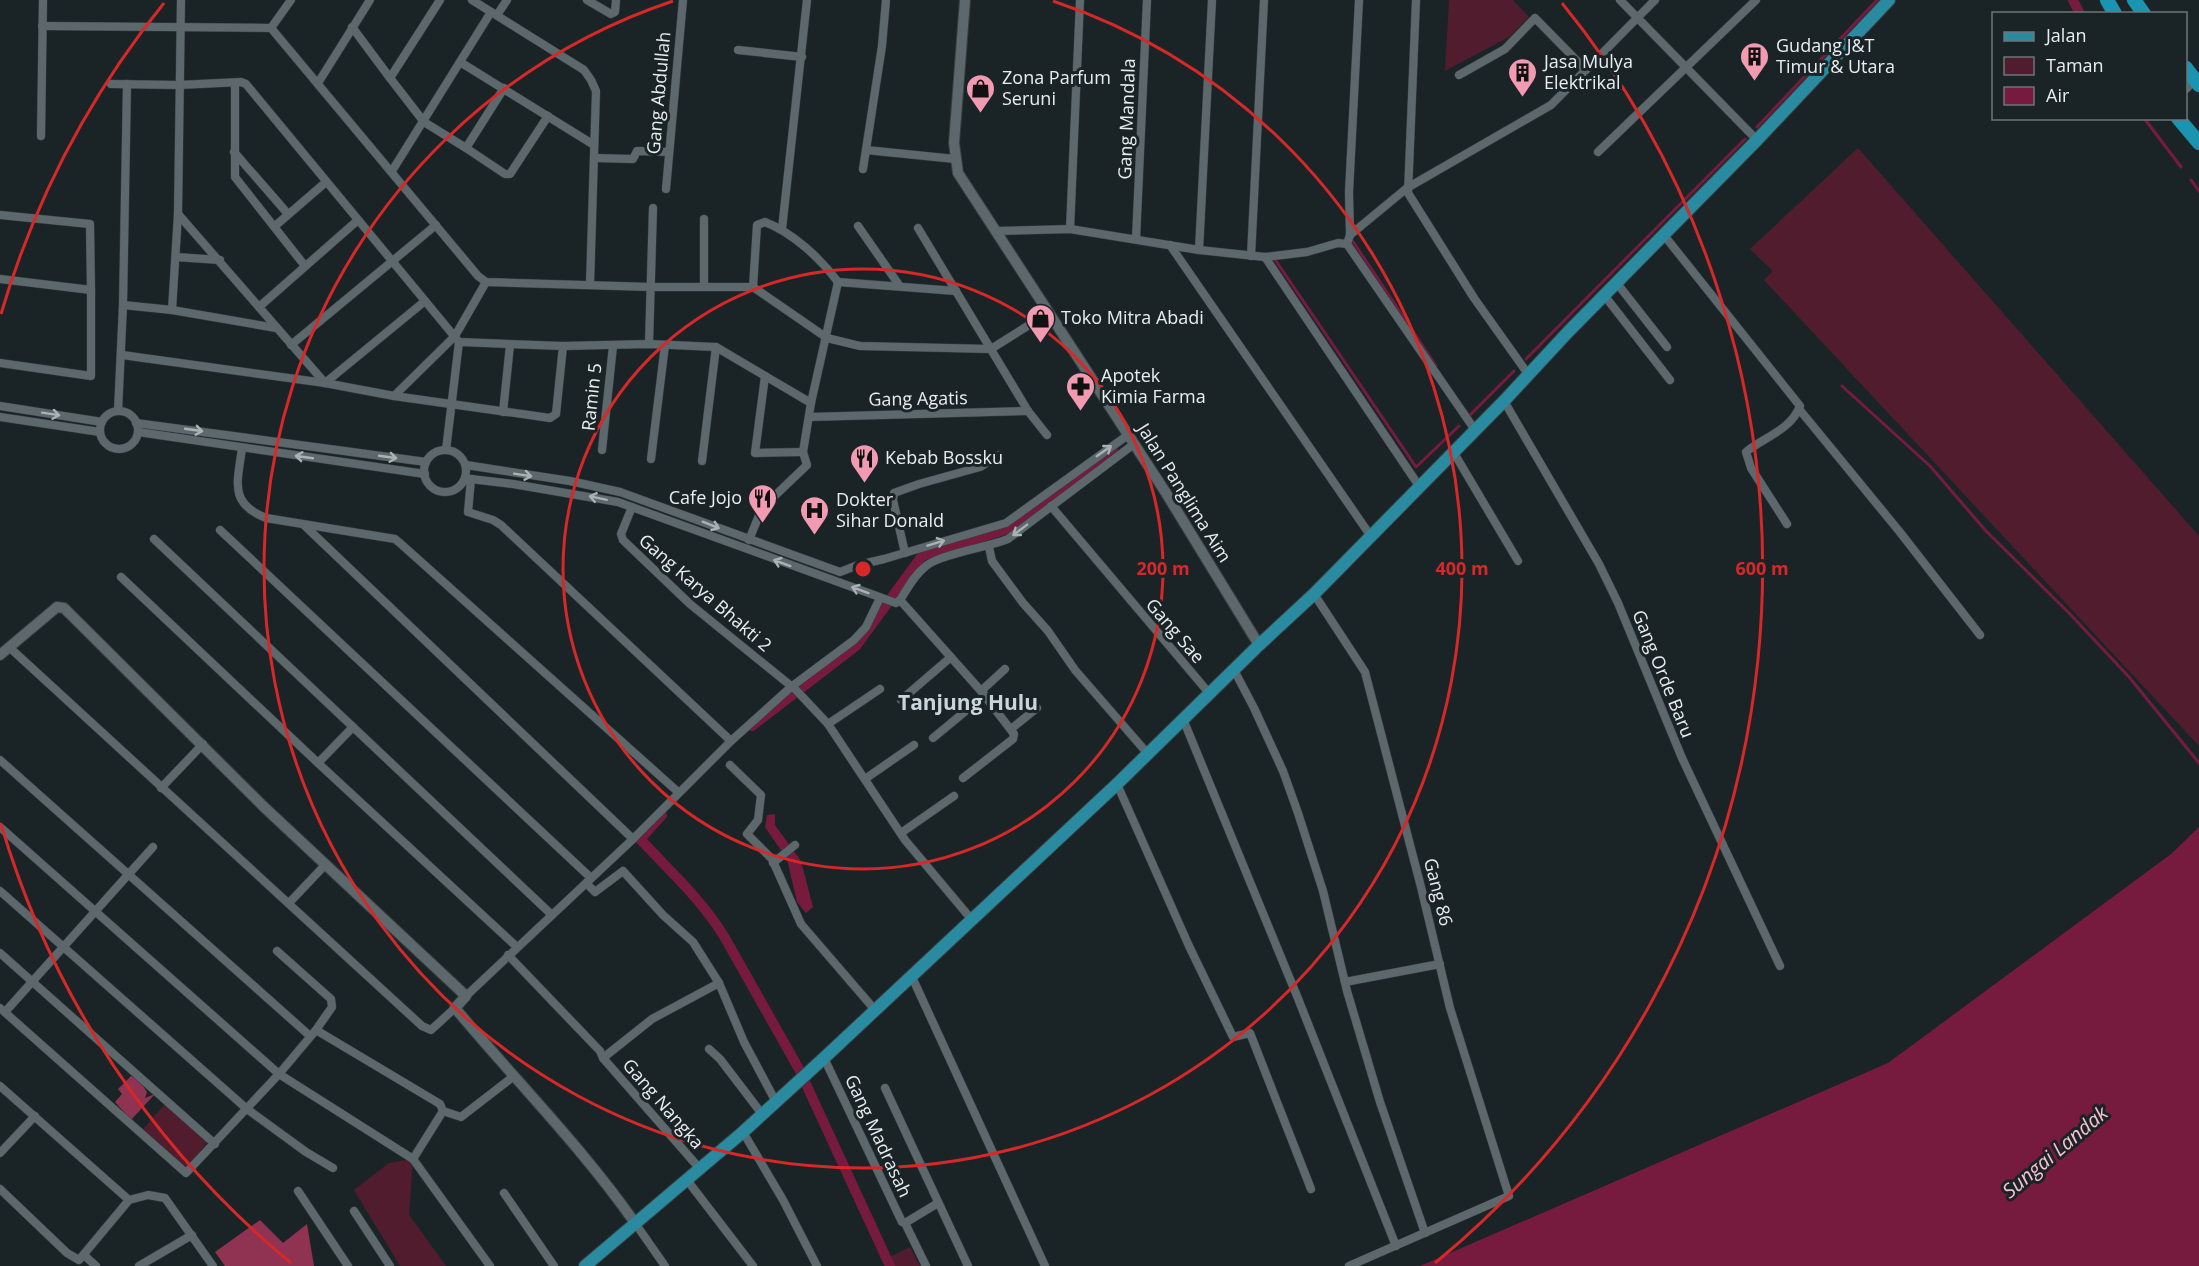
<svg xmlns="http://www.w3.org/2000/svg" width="2199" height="1266" viewBox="0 0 2199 1266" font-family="'Open Sans',sans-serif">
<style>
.green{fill:#511d2e}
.forest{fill:#903252}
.water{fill:#771b3e}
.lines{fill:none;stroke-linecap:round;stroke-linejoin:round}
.stream{stroke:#771b3e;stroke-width:3}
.canal{stroke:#771b3e;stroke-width:10}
.minor-casing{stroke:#373e41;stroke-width:9}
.tertiary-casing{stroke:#373e41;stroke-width:12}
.primary-casing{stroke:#373e41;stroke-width:14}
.trunk-casing{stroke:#373e41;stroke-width:15}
.minor{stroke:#5d686c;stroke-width:8}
.tertiary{stroke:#5d686c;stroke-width:10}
.primary{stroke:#2a8aa0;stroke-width:12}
.trunk{stroke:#1995b1;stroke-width:14}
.oneway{stroke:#a9b2b5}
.ring{fill:none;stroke:#d62828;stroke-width:3}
.labels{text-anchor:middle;stroke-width:6;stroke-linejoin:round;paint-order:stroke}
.poi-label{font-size:18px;fill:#e8eef0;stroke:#1a2427;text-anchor:start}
.street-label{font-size:18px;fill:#e8eef0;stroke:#1a2427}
.water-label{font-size:20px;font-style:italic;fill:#f9c3cf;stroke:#1a2427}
.quarter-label{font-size:21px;font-weight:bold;fill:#c9d6db;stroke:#1a2427}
.centre{fill:#d62828;stroke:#1a2427;stroke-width:3}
.ring-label{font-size:18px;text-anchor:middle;font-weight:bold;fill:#d62828;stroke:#1a2427;stroke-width:6;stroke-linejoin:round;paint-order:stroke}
</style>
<rect width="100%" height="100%" fill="#1a2427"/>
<g class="green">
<path d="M1449,0h64l16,17 -20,20 -64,34z"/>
<path d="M1858,148l341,388v210l-435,-466 9,-9 -23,-22z"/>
<path d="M165,1104l42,39 -21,25 -43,-39z"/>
<path d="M413,1159l-4,56 37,51h-46l-46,-76 35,-27z"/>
<path d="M910,1247l10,19h-26l-4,-9z"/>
</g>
<g class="forest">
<path d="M131,1076l8,4 8,12 -2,6 10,-4 -24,26 -16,-18 7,-8 -4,-5z"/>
<path d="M260,1220l23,23 24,-19 7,42h-89l-10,-14z"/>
</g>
<g class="water">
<path d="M775,814v11l26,36 12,46 -7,6 -9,-11 -10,-43 -22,-32 2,-12z"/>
<path d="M2199,827v439h-779l468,-203 283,-209z"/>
</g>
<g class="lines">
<g class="stream">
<path d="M2144,118l37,49"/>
<path d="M1757,127l120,-127"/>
<path d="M2191,180l8,11"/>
<path d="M1352,240l84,126"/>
<path d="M1274,258l142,209 43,-41"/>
<path d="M1526,359l219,-220"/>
<path d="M1842,386l88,80 56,65 84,83 59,63 70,86"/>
<path d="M1468,417l46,-46"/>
</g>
<g class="canal">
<path d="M2073,0l7,14"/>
<path d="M752,726l104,-80 66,-90 85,-27 106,-79"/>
<path d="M662,815l-22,24c30,32 63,62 85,99l74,131 91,197"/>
</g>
<defs>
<g id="minor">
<path d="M472,0l112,70 7,10 5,11 -6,193"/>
<path d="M587,0l24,14 4,-2 1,-12"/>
<path d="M1416,0l-8,193 66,105 54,76"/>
<path d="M1620,0l137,140"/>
<path d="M497,15l10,-15"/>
<path d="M42,26l229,2 207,248 8,6 165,5h102l74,51 33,8 131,3 57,-36"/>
<path d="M352,27l38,51 50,-78"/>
<path d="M271,28l20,-28"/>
<path d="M738,50l64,7"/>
<path d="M460,62l134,83"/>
<path d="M1459,75l46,-26 30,-31 51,52"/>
<path d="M390,78l34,44 42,26 38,-60"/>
<path d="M235,83v94l70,89"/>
<path d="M318,83l52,-83"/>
<path d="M111,84l68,1 62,-3 5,2 213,258 104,4 86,-2 67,3 95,56"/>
<path d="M127,84l-4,221 49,5 104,18"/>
<path d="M2186,89l12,-12"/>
<path d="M41,136l2,-136"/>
<path d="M466,148l39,26h5l38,-58"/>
<path d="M866,150l89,9"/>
<path d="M234,152l54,62"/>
<path d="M1598,152l158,-152"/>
<path d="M594,158l39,1 4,-8 32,1"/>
<path d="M863,169l19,-123 4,-46"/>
<path d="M392,171l99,-159"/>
<path d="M666,189l17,-189"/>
<path d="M178,214l147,169 100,-82"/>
<path d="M0,215l90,9 1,66 -91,-11"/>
<path d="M275,226l51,-44"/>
<path d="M858,226l41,59"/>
<path d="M918,228l110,183 19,24"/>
<path d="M782,229l25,-229"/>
<path d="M1070,229l10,-229"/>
<path d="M995,231l75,-2 129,21 66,7 42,-5 31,-9 9,1"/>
<path d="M1663,234l137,172c-9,24 -36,31 -54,46l5,16 36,56"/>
<path d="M1350,235l-1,-43 10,-192"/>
<path d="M1136,239l11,-239"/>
<path d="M1170,245l200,290"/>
<path d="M1199,250l13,-250"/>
<path d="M1251,256l13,-256"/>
<path d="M176,257l44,3"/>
<path d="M1265,257l154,229"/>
<path d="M1616,282l51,65"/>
<path d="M704,286v-67"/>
<path d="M753,287l4,-62 8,-3c28,11 55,36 73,60 40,3 79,6 118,9"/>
<path d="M1604,295l66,85"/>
<path d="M259,307l99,-87"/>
<path d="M172,310l6,-96 3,-214"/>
<path d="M649,344l4,-136"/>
<path d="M291,345l145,-120"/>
<path d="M122,355l203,28 69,13 156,22 6,-4 7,-68"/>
<path d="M0,363l91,13v-86"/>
<path d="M765,376l-10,77 48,-1"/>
<path d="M394,396l61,-60 31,-54"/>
<path d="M1504,401l95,163 19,39 64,155 98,208"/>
<path d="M0,406l102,16"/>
<path d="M1799,409l100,122 81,104"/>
<path d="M118,411l5,-106"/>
<circle cx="119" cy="430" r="19"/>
<path d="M503,412l7,-67"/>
<path d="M0,417l100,15"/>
<path d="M809,417l219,-6"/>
<path d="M136,423l290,39"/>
<path d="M1475,430l-128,-186 3,-9 57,-47 144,-83 104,-105"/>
<path d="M138,432l287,42"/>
<path d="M242,448c-4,33 -14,55 24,70l129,21 6,5 277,248"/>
<path d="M446,450l13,-108"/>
<path d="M602,450l11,-104"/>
<circle cx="445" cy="471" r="21"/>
<path d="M1454,453l64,108"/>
<path d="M651,459l14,-114"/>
<path d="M702,461l14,-114"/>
<path d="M466,465l104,16 50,11 220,80 18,-7 26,-6 122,-36 122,-88"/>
<path d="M471,479l-3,33 25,8 8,5 230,216"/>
<path d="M464,481l7,-2 42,5 105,18 278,101 4,-3c8,-12 14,-25 26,-34 12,-11 62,-19 82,-27l126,-95"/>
<path d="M1051,506l158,187"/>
<path d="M632,507l-11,27 2,6 67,64 106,86 32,34 77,116 67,80"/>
<path d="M304,525l329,314"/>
<path d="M220,530l371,348"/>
<path d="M154,539l398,376"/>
<path d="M749,540l13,-32 45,-43 -4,-13 8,-49 27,-121"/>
<path d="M989,547l3,14 31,42 25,28 27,39 73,84"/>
<path d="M905,553l-12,-53 1,-7 25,-9 61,-17 19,-12"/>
<path d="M121,577l197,186 199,184"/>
<path d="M1314,594l51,78 56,215 29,121 59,188 -160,70"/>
<path d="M900,600l81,91 33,43 -1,5 -50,39"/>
<path d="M9,647l413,379 9,4 24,-22"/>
<path d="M1234,670l20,38 29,63 15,42 25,78 24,100 33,111 45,131"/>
<path d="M981,691l24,-22"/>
<path d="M901,700l50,-43"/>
<path d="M1183,719l114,277 99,250"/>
<path d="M828,724l52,-35"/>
<path d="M1011,729l26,-21"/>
<path d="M933,738l52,-43"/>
<path d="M0,760l310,276"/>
<path d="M318,763l35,-36"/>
<path d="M730,765l31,30 -3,25 -11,14 25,25 29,65 74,86"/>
<path d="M865,779l49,-34"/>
<path d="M1117,784l72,162 44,91 17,-4 61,156"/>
<path d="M161,788l42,-44"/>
<path d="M0,827l279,247 134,85 77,107"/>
<path d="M901,833l53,-37"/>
<path d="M773,863l22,-18"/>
<path d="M586,883l9,9 28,-21 40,44 30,27 26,41 25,59 32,60"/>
<path d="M0,891l247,218 59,43 27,16"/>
<path d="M289,903l37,-39"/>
<path d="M277,951l54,48 1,8 -16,23"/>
<path d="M0,953l215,191"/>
<path d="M508,955l92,96 3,7"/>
<path d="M912,977l133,289"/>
<path d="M1345,982l95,-18"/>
<path d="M466,996l167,-157 98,-98 60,-54 63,-47 12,-13 14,-29"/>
<path d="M0,1008l186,165 93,-99 37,-44 124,74 3,7 -30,48"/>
<path d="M5,1012l148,-165"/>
<path d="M709,1049l11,10 42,55"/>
<path d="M824,1058l78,164 3,1 33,-20"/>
<path d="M0,1086l129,114 19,-5 17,3 48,68"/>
<path d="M885,1088l83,178"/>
<path d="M443,1111l18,6 53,-41"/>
<path d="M743,1132l40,68 34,66"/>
<path d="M0,1153l35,-37"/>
<path d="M700,1169l-97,-111 49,-39 67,-36"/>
<path d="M687,1180l66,86"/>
<path d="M0,1189l67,64 12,7 50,-60"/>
<path d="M298,1191l50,75"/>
<path d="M504,1193l50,73"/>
<path d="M354,1211l36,55"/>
<path d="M635,1223l30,43"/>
<path d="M905,1223l21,43"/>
<path d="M84,1255l12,11"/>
<path d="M139,1266l53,-31"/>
</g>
<g id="tertiary">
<path d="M965,0l-11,143 4,30 208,320 93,152"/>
<path d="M0,655l57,-48 7,1 199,198 203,190 -11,12c60,72 126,138 180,215"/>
</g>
<path id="primary" d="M585,1266l158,-134 81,-74 293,-274 142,-139 55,-51 190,-193 64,-69 189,-192 132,-140"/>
<g id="trunk">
<path d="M2107,0l8,14"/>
<path d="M2134,0l10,14"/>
<path d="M2186,68l13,17"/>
<path d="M2178,118l21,25"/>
</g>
</defs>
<use href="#minor" class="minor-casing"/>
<use href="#tertiary" class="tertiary-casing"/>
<use href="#primary" class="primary-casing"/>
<use href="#trunk" class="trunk-casing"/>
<use href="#minor" class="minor"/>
<use href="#tertiary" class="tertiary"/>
<use href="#primary" class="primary"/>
<use href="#trunk" class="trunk"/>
</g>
<defs><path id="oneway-shaft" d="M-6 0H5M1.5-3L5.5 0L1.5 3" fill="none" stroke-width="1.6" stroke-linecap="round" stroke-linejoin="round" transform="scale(1.5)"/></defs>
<g class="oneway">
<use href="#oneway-shaft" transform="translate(51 414) rotate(9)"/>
<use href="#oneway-shaft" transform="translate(194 430) rotate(8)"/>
<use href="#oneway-shaft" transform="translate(1104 451) rotate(-35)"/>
<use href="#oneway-shaft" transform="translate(304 457) rotate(-172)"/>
<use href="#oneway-shaft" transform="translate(388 457) rotate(8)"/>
<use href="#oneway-shaft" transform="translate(523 475) rotate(9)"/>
<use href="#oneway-shaft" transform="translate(598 498) rotate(-168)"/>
<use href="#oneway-shaft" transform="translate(711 525) rotate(22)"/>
<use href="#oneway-shaft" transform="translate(1020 530) rotate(143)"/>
<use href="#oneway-shaft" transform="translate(936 543) rotate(-17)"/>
<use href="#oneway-shaft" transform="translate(782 563) rotate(-160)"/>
<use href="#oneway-shaft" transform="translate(860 590) rotate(-160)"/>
</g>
<g class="ring">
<circle cx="863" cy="569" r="300"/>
<path d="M1053 1A599 599 0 1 1 673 1"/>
<path d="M291 1263A899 899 0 0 1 1 824M1 314A899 899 0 0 1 164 3M1562 3A899 899 0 0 1 1435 1263"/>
</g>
<defs>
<symbol id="building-pin" viewBox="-11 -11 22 30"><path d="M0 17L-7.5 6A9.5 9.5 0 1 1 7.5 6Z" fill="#f19ab1" stroke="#1a2427"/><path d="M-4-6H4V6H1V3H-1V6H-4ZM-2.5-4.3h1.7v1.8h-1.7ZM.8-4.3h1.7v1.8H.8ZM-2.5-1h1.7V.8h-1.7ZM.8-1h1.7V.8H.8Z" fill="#111"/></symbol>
<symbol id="shop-pin" viewBox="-11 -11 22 30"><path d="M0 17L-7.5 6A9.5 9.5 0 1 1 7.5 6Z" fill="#f19ab1" stroke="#1a2427"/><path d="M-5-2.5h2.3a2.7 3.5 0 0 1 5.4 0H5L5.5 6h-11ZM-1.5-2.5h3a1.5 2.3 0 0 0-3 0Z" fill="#111"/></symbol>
<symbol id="pharmacy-pin" viewBox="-11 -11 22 30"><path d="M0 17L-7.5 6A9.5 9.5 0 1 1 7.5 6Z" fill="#f19ab1" stroke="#1a2427"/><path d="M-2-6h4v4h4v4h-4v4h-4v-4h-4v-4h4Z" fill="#111"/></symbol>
<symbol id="restaurant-pin" viewBox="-11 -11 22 30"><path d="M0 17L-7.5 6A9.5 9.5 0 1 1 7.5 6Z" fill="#f19ab1" stroke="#1a2427"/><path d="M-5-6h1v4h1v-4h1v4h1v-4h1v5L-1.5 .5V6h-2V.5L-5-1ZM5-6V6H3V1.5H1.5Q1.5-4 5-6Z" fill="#111"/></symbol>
<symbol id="hospital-pin" viewBox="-11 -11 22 30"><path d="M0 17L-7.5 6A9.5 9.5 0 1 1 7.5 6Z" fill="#f19ab1" stroke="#1a2427"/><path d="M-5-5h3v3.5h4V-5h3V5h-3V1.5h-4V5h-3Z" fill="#111"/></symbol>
</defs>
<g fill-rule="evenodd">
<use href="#building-pin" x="1738" y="40" width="33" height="45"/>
<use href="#building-pin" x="1506" y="56" width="33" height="45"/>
<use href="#shop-pin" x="964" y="72" width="33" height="45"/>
<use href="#shop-pin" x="1024" y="302" width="33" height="45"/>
<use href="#pharmacy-pin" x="1064" y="370" width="33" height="45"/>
<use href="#restaurant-pin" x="848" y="442" width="33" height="45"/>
<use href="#restaurant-pin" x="746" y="482" width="33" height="45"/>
<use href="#hospital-pin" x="798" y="494" width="33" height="45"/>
</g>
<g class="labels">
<g class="poi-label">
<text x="1776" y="52">Gudang J&amp;T<tspan x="1776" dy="21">Timur &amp; Utara</tspan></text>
<text x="1544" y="68">Jasa Mulya<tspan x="1544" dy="21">Elektrikal</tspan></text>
<text x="1002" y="84">Zona Parfum<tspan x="1002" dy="21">Seruni</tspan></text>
<text x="1061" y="324">Toko Mitra Abadi</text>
<text x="1101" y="382">Apotek<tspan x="1101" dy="21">Kimia Farma</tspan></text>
<text x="885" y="464">Kebab Bossku</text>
<text x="742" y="504" text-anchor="end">Cafe Jojo</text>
<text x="836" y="506">Dokter<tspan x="836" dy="21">Sihar Donald</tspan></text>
</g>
<g class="street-label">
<text transform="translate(659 93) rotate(-85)" y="6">Gang Abdullah</text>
<text transform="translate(1127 119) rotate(-88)" y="6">Gang Mandala</text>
<text transform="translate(592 397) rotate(-84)" y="6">Ramin 5</text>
<text transform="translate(918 399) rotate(-1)" y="6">Gang Agatis</text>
<text transform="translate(1184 493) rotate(58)" y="6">Jalan Panglima Aim</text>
<text transform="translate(705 593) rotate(41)" y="6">Gang Karya Bhakti 2</text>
<text transform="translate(1175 631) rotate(49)" y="6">Gang Sae</text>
<text transform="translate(1663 674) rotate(68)" y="6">Gang Orde Baru</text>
<text transform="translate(1438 892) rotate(76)" y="6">Gang 86</text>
<text transform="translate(663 1104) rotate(49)" y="6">Gang Nangka</text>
<text transform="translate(878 1136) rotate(65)" y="6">Gang Madrasah</text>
</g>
<g class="water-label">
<text transform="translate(2055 1152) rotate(-40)" y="7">Sungai Landak</text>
</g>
<g class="quarter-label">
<text x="968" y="710">Tanjung Hulu</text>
</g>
</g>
<circle cx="863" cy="569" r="9" class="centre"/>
<g class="ring-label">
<text x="1163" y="575">200 m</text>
<text x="1462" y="575">400 m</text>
<text x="1762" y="575">600 m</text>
</g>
<rect x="1992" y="12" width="195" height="108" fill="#1a2427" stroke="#6c7577" stroke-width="1.5"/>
<rect x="2004" y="32" width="30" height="9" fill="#2a8aa0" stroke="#6c7577" stroke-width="1.5"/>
<text x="2046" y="42" font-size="18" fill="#e8eef0">Jalan</text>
<rect x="2004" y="57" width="30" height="18" fill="#511d2e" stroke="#6c7577" stroke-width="1.5"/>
<text x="2046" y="72" font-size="18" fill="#e8eef0">Taman</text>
<rect x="2004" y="87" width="30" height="18" fill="#771b3e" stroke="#6c7577" stroke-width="1.5"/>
<text x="2046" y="102" font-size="18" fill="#e8eef0">Air</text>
</svg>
